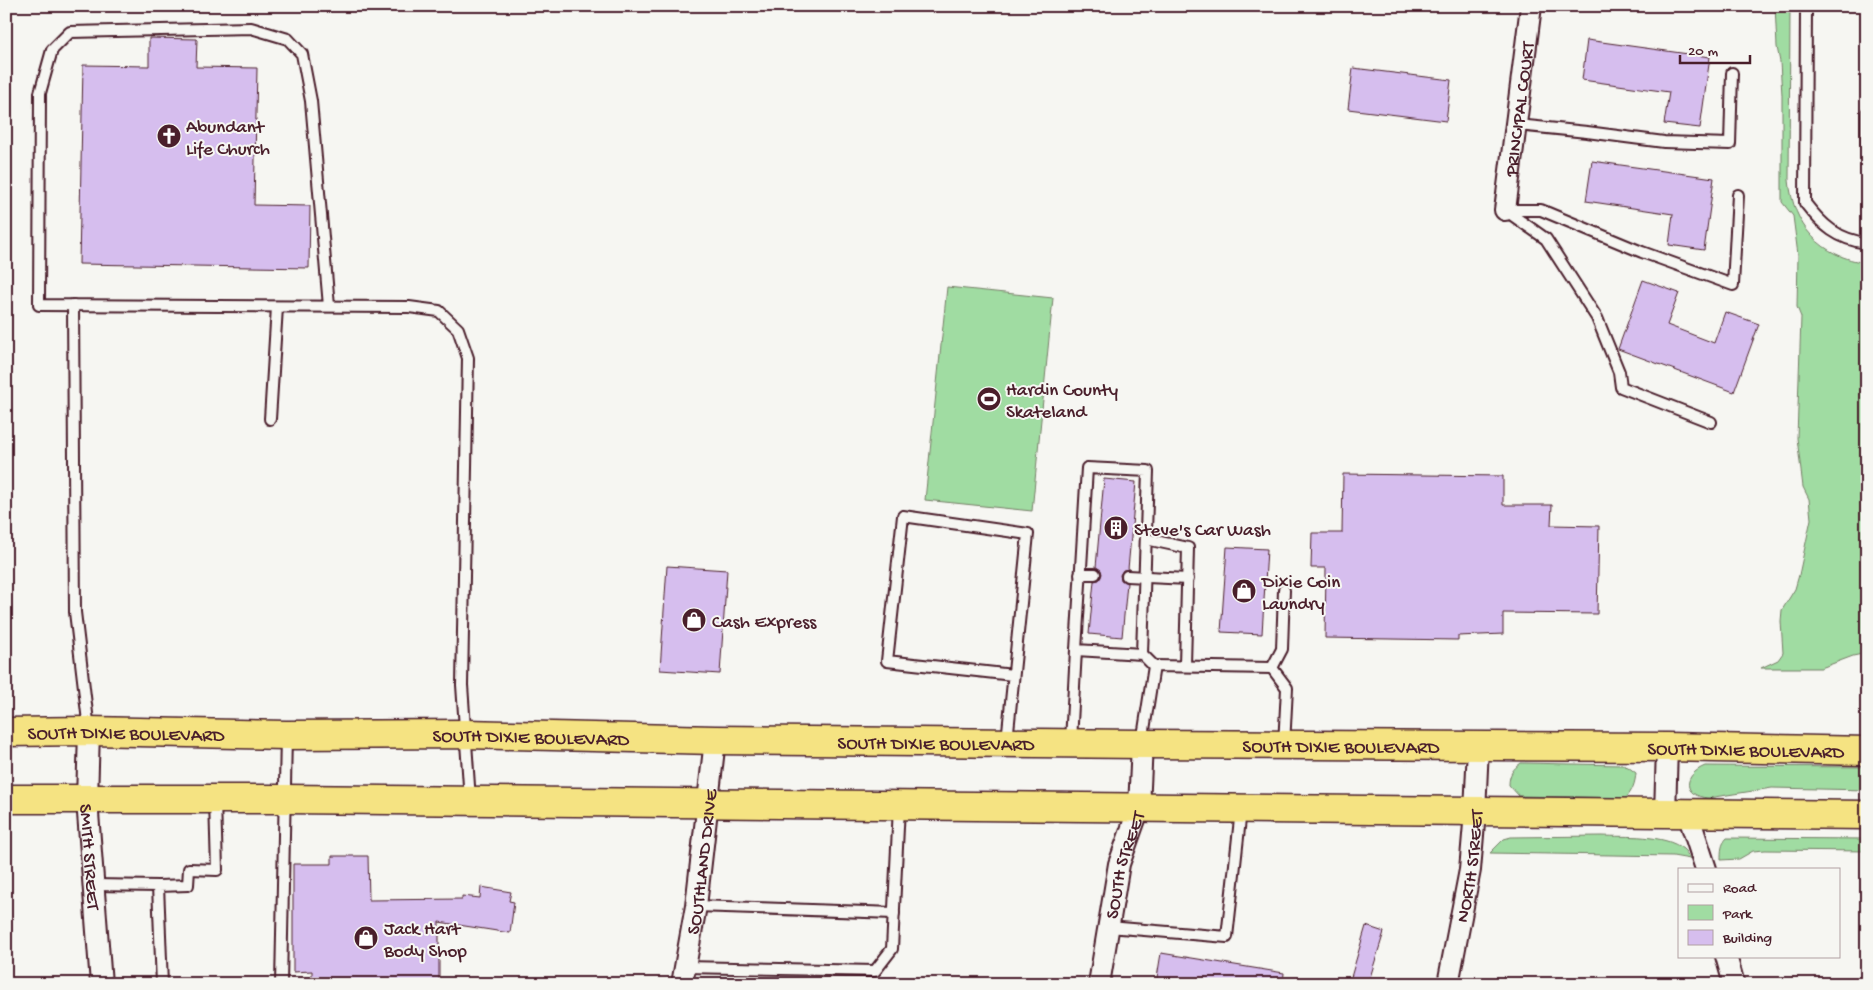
<svg xmlns="http://www.w3.org/2000/svg" width="1873" height="990" viewBox="0 0 1873 990" font-family="'Gochi Hand',sans-serif">
<style>
.green{fill:#a0dca2;stroke:#757e66}
.building{fill:#d6beee;stroke:#4a1f2b}
.lines{fill:none;stroke-linecap:round;stroke-linejoin:round}
.lane-casing{stroke:#4a1f2b;stroke-width:14}
.street-casing{stroke:#4a1f2b;stroke-width:24}
.highway-casing{stroke:#4a1f2b;stroke-width:31}
.lane{stroke:#f6f6f2;stroke-width:10}
.street{stroke:#f6f6f2;stroke-width:20}
.highway{stroke:#f5e382;stroke-width:28}
.labels{text-anchor:middle;stroke-width:4;stroke-linejoin:round;paint-order:stroke}
.street-label{font-size:19px;fill:#4a1f2b;stroke:#f6f6f2}
.poi-label{font-size:19px;fill:#4a1f2b;stroke:#f6f6f2;text-anchor:start}
</style>
<rect width="100%" height="100%" fill="#f6f6f2"/>
<filter id="ink" filterUnits="userSpaceOnUse"><feTurbulence type="fractalNoise" baseFrequency=".02" numOctaves="2"/><feDisplacementMap in="SourceGraphic" scale="10" xChannelSelector="R" yChannelSelector="G"/><feConvolveMatrix kernelMatrix="1 2 1 2 8 2 1 2 1" color-interpolation-filters="sRGB"/></filter>
<g filter="url(#ink)">
<g class="green">
<path d="M1775,6h15l-1,174c4,46 32,77 78,83v390l-14,3 -32,12h-60l17,-8 5,-7 -2,-32 1,-11 13,-21 4,-14 12,-56 -2,-20 -6,-12 -6,-49 4,-121 -4,-10 1,-52 -5,-39 -11,-14v-107l-2,-33 -3,-15z"/>
<path d="M947,287l106,11 -21,213 -107,-11z"/>
<path d="M1521,763l101,2 6,2 8,6c-1,10 -3,17 -10,25l-107,-2 -10,-11c0,-11 4,-16 12,-22z"/>
<path d="M1705,766l162,1v23l-95,-2 -64,10c-26,-2 -25,-23 -3,-32z"/>
<path d="M1602,836c23,1 63,-2 81,13 3,2 5,7 7,10l-17,-3 -183,-3 14,-14 7,-2z"/>
<path d="M1727,838l140,1v12l-102,-1 -12,1 -14,8 -18,1c0,-9 0,-16 6,-22z"/>
</g>
<g class="building">
<path d="M149,38l48,1 -1,28 61,1 -3,137 56,1 -1,62 -230,-4 4,-199 66,1z"/>
<path d="M1587,40l123,17 -10,71 -36,-4 5,-32 -87,-12z"/>
<path d="M1353,68l98,12 -5,41 -98,-12z"/>
<path d="M1592,161l122,17 -10,72 -35,-5 4,-31 -87,-13z"/>
<path d="M1643,280l36,13 -12,32 47,18 11,-31 34,12 -25,68 -116,-43z"/>
<path d="M1343,474l160,2v29h49l-1,20 48,1 -2,88 -94,-1v21l-45,2v4l-133,-2 1,-70h-15l1,-35h30z"/>
<path d="M1104,479l32,3 -8,87 -5,1 -3,5 1,5 6,3 -5,54 -33,-3 5,-53 5,-1 3,-6 -1,-4 -5,-3z"/>
<path d="M1227,547l40,2 -5,85 -41,-2z"/>
<path d="M667,566l60,4 -7,104 -60,-4z"/>
<path d="M332,856h36l1,44 93,-1v-3l18,2 1,-11 30,5 -2,9 5,1 -4,31 -71,-11v62h-127v-13l-19,1v-108h39z"/>
<path d="M1366,926l18,6 -16,52h-19z"/>
<path d="M1161,953l123,20 -1,11h-127z"/>
</g>
<g class="lines">
<defs>
<g id="lane">
<path d="M1806,6l-1,197c17,22 33,37 62,40"/>
<path d="M1867,113v99"/>
<path d="M1517,125l70,7 77,10 66,2 2,-71"/>
<path d="M1505,210h36l101,42 91,33 5,-90"/>
<path d="M1505,210l41,29 51,79 22,54 2,15 90,35"/>
<path d="M73,305l2,307 14,118"/>
<path d="M329,306l-18,-205 -9,-47 -14,-15 -37,-11 -181,4 -18,18 -12,43 -1,212 370,2 30,4 19,18 10,29 -6,327 8,115"/>
<path d="M270,419l7,-112"/>
<path d="M1146,539l42,9 -3,117"/>
<path d="M1080,574h15"/>
<path d="M1127,576l61,3"/>
<path d="M1142,654l6,-183 -61,-3 -11,182 66,4 12,12"/>
<path d="M1272,668l10,-19 2,-59"/>
<path d="M1007,741l21,-207 -125,-18 -16,145 126,14"/>
<path d="M1071,741l5,-91"/>
<path d="M1142,743l12,-77 118,2 15,20 -3,57"/>
<path d="M94,885l64,1"/>
<path d="M696,906l198,7"/>
<path d="M1109,927l118,10 14,-127"/>
<path d="M685,967l190,4 17,-22 7,-142"/>
<path d="M162,984l-4,-98 30,-1 1,-16 28,1 -2,-70"/>
<path d="M281,984l5,-248"/>
</g>
<g id="street">
<path id="s1" d="M1505,210l26,-204"/>
<path id="s2" d="M89,731l-2,69 14,184"/>
<path d="M1665,814l2,-67"/>
<path d="M1688,814l18,55"/>
<path d="M1726,956l8,28"/>
<path id="s3" d="M682,984l14,-78 19,-166"/>
<path id="s4" d="M1099,984l20,-120 20,-56 3,-64"/>
<path id="s5" d="M1448,984l22,-114 5,-58 3,-65"/>
</g>
<g id="highway">
<path id="s6" d="M6,732l83,-1 197,4 180,-1 249,6 427,4 525,3 200,4"/>
<path d="M6,799h279l1582,16"/>
</g>
</defs>
<use href="#lane" class="lane-casing"/>
<use href="#street" class="street-casing"/>
<use href="#highway" class="highway-casing"/>
<use href="#lane" class="lane"/>
<use href="#street" class="street"/>
<use href="#highway" class="highway"/>
</g>
</g>
<defs>
<symbol id="church-disc" viewBox="-11 -11 22 22"><circle r="9.5" fill="#4a1f2b" stroke="#f6f6f2"/><path d="M-1.2-6h2.4v3.5h3.3v2.4h-3.3V6h-2.4V-.1h-3.3v-2.4h3.3Z" fill="#fff"/></symbol>
<symbol id="stadium-disc" viewBox="-11 -11 22 22"><circle r="9.5" fill="#4a1f2b" stroke="#f6f6f2"/><path d="M0-5a6.5 5 0 1 0 0 10a6.5 5 0 1 0 0-10ZM-3.5-1.8h7v3.6h-7Z" fill="#fff"/></symbol>
<symbol id="building-disc" viewBox="-11 -11 22 22"><circle r="9.5" fill="#4a1f2b" stroke="#f6f6f2"/><path d="M-4-6H4V6H1V3H-1V6H-4ZM-2.5-4.3h1.7v1.8h-1.7ZM.8-4.3h1.7v1.8H.8ZM-2.5-1h1.7V.8h-1.7ZM.8-1h1.7V.8H.8Z" fill="#fff"/></symbol>
<symbol id="shop-disc" viewBox="-11 -11 22 22"><circle r="9.5" fill="#4a1f2b" stroke="#f6f6f2"/><path d="M-5-2.5h2.3a2.7 3.5 0 0 1 5.4 0H5L5.5 6h-11ZM-1.5-2.5h3a1.5 2.3 0 0 0-3 0Z" fill="#fff"/></symbol>
</defs>
<g fill-rule="evenodd">
<use href="#church-disc" x="155" y="122" width="28" height="28"/>
<use href="#stadium-disc" x="975" y="385" width="28" height="28"/>
<use href="#building-disc" x="1102" y="514" width="28" height="28"/>
<use href="#shop-disc" x="1230" y="577" width="28" height="28"/>
<use href="#shop-disc" x="680" y="606" width="28" height="28"/>
<use href="#shop-disc" x="352" y="924" width="28" height="28"/>
</g>
<g class="labels">
<g class="street-label">
<text dy="7" stroke="none"><textPath href="#s1" startOffset="102">PRINCIPAL COURT</textPath></text>
<text dy="7" stroke="none"><textPath href="#s6" startOffset="120">SOUTH DIXIE BOULEVARD</textPath></text>
<text dy="7" stroke="none"><textPath href="#s6" startOffset="525">SOUTH DIXIE BOULEVARD</textPath></text>
<text dy="7" stroke="none"><textPath href="#s6" startOffset="930">SOUTH DIXIE BOULEVARD</textPath></text>
<text dy="7" stroke="none"><textPath href="#s6" startOffset="1335">SOUTH DIXIE BOULEVARD</textPath></text>
<text dy="7" stroke="none"><textPath href="#s6" startOffset="1740">SOUTH DIXIE BOULEVARD</textPath></text>
<text dy="7" stroke="none"><textPath href="#s2" startOffset="126">SMITH STREET</textPath></text>
<text dy="7" stroke="none"><textPath href="#s3" startOffset="124">SOUTHLAND DRIVE</textPath></text>
<text dy="7" stroke="none"><textPath href="#s4" startOffset="122">SOUTH STREET</textPath></text>
<text dy="7" stroke="none"><textPath href="#s5" startOffset="120">NORTH STREET</textPath></text>
</g>
<g class="poi-label">
<text x="186" y="132">Abundant<tspan x="186" dy="22">Life Church</tspan></text>
<text x="1006" y="395">Hardin County<tspan x="1006" dy="22">Skateland</tspan></text>
<text x="1134" y="535">Steve's Car Wash</text>
<text x="1262" y="587">Dixie Coin<tspan x="1262" dy="22">Laundry</tspan></text>
<text x="712" y="627">Cash Express</text>
<text x="384" y="934">Jack Hart<tspan x="384" dy="22">Body Shop</tspan></text>
</g>
</g>
<rect width="1873" height="990" fill="none" stroke="#f6f6f2" stroke-width="25"/>
<rect x="12" y="12" width="1848" height="965" fill="none" stroke="#4a1f2b" stroke-width="2" filter="url(#ink)"/>
<rect x="1678" y="868" width="162" height="90" fill="#f6f6f2" stroke="#b1a0a2"/>
<rect x="1688" y="884" width="25" height="8" fill="#f6f6f2" stroke="#b1a0a2"/>
<text x="1723" y="892" font-size="15" fill="#4a1f2b">Road</text>
<rect x="1688" y="905" width="25" height="15" fill="#a0dca2" stroke="#b1a0a2"/>
<text x="1723" y="918" font-size="15" fill="#4a1f2b">Park</text>
<rect x="1688" y="930" width="25" height="15" fill="#d6beee" stroke="#b1a0a2"/>
<text x="1723" y="942" font-size="15" fill="#4a1f2b">Building</text>
<path d="M1680 55v8h70v-8" fill="none" stroke="#4a1f2b" stroke-width="2.5"/>
<text x="1688" y="55" font-size="15" fill="#4a1f2b" stroke="#f6f6f2" stroke-width="4" paint-order="stroke">20 m</text>
</svg>
